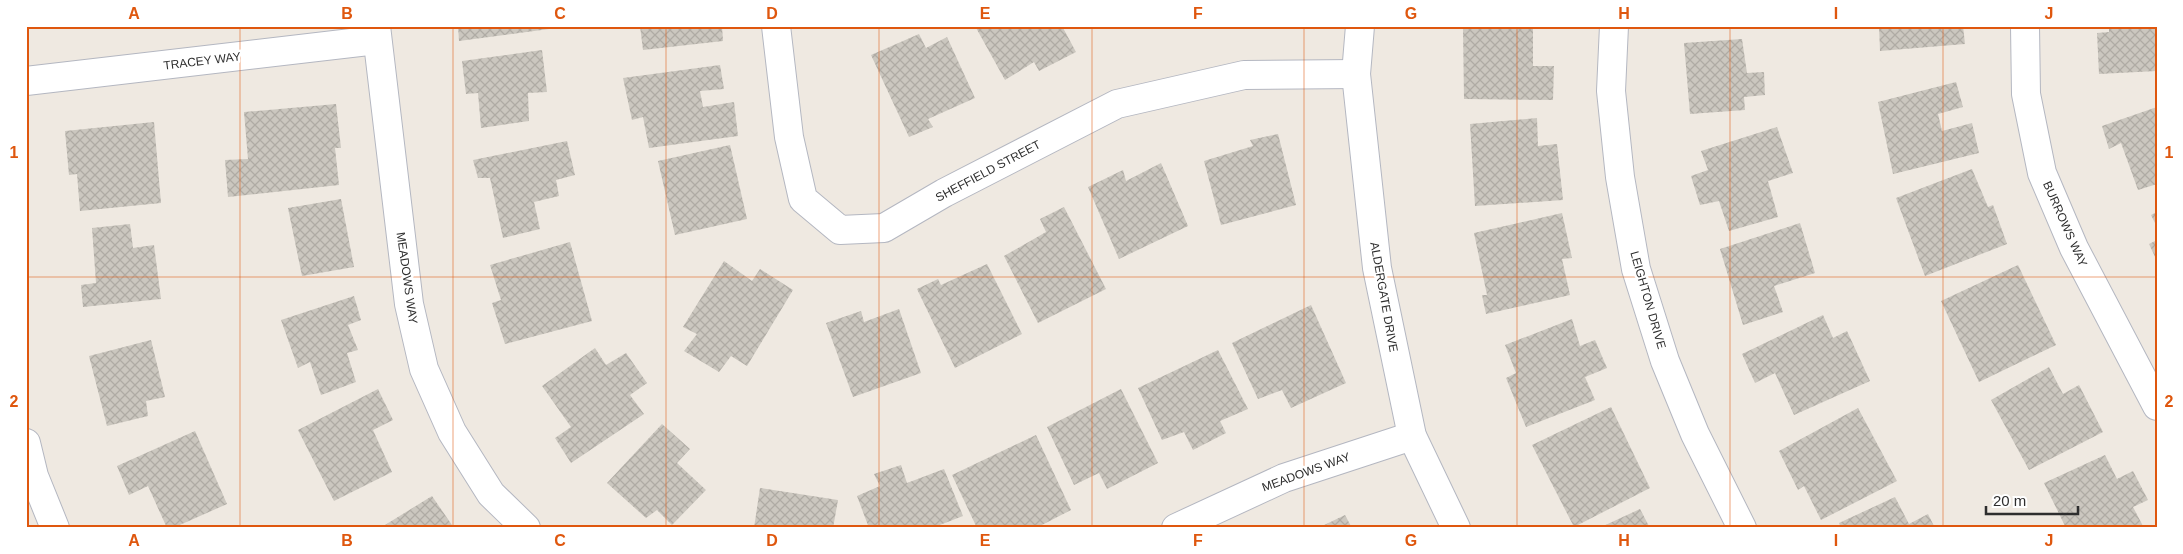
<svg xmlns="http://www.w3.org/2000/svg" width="2183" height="554" viewBox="0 0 2183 554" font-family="Arial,sans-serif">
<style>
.building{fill:url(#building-cross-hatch)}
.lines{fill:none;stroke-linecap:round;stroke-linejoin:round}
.minor-casing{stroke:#b4b7c1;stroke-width:30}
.minor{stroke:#fff;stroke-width:28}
.grid{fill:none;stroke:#df570e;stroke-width:1;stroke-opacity:0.55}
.labels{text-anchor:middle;stroke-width:5;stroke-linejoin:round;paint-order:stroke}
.street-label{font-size:12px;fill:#2e2e2e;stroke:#fff}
.neatline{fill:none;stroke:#df570e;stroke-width:2}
.grid-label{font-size:16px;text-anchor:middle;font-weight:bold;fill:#df570e}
</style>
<defs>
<pattern id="building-cross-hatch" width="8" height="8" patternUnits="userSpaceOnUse" patternTransform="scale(1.25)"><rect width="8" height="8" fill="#cbc7bf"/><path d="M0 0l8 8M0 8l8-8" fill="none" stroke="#afaba4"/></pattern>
</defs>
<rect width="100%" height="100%" fill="#efe9e1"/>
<g class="building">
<path d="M458,26h90l1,3 -90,12z"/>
<path d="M640,26h82l1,15 -80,9z"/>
<path d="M975,26h87l14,26 -37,19 -5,-9 -29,18z"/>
<path d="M1463,26h70v40h21l-1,34 -89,-1z"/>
<path d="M1879,26h84l2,18 -85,7z"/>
<path d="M2109,26h48v45l-58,3 -2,-41 12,-1z"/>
<path d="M919,34l7,14 21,-11 28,61 -47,21 5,8 -24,10 -38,-82z"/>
<path d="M1742,39l5,34 17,-1 1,23 -21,2 1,13 -55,4 -6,-71z"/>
<path d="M542,50l5,42 -19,1 1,28 -48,7 -3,-35 -12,1 -4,-33z"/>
<path d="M720,65l4,24 -24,2 3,16 31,-5 4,34 -89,12 -6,-31 -11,3 -9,-42z"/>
<path d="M1956,82l7,25 -25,7 4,17 30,-8 7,30 -86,21 -15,-72z"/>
<path d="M336,104l5,44h-6l4,37 -111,12 -3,-37 23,-1 -4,-47z"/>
<path d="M2157,107v77l-19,6 -17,-47 -12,6 -7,-23z"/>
<path d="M1537,118l1,28 19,-2 6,56 -88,6 -5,-82z"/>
<path d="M154,122l7,81 -81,8 -3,-37 -8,1 -4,-44z"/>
<path d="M1777,127l16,46 -25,8 10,36 -49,14 -10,-30 -19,4 -9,-29 17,-6 -7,-19z"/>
<path d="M1278,134l18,71 -75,20 -17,-64 49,-15 -3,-6z"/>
<path d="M567,141l8,34 -19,5 3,16 -25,6 6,27 -37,9 -13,-60h-12l-5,-18z"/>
<path d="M730,145l17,74 -72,16 -17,-74z"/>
<path d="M1161,163l27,63 -69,33 -31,-72 35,-17 3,11z"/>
<path d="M1972,169l16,38 5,-2 14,39 -82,32 -29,-78z"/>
<path d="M341,199l13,68 -52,9 -14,-68z"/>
<path d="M1064,207l42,82 -68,34 -34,-67 42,-24 -6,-13z"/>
<path d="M2157,212v15l-6,-12z"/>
<path d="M1562,213l10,45 -10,1 8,36 -84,19 -4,-19h5l-13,-62z"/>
<path d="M1800,223l15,50 -41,13 9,26 -40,13 -23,-76z"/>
<path d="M130,224l3,24 21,-3 7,54 -78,8 -2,-22 15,-2 -4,-55z"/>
<path d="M2157,240v21l-8,-17z"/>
<path d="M570,242l22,79 -87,23 -13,-41 9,-3 -11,-35z"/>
<path d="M724,261l28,20 8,-12 33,21 -46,76 -16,-10 -12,16 -35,-21 13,-17 -14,-7z"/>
<path d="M987,264l35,70 -67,34 -38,-79 21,-10 3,6z"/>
<path d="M2018,265l38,80 -77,37 -38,-81z"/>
<path d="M354,296l7,24 -13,5 10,25 -11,3 9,29 -35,13 -11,-33 -12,6 -17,-48z"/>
<path d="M1311,305l35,78 -55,25 -9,-18 -24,9 -26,-56z"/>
<path d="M899,309l22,64 -68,24 -27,-74 35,-12 3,11z"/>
<path d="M1823,315l10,23 14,-7 23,50 -76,34 -19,-42 -20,10 -13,-29z"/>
<path d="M1572,319l8,27 15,-6 12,28 -22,9 10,23 -69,27 -20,-49 10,-5 -11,-28z"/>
<path d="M151,340l14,57 -19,4 2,15 -41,10 -18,-70z"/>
<path d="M595,348l11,17 20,-12 21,30 -17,12 14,19 -73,49 -16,-25 16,-11 -29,-41z"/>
<path d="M1218,350l30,59 -28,12 6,12 -33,17 -9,-18 -22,8 -24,-52z"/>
<path d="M2049,367l14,27 16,-9 24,47 -74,38 -38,-70z"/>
<path d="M378,389l15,31 -20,10 19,42 -58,29 -36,-71z"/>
<path d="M1121,389l37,74 -51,26 -8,-16 -25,12 -27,-58z"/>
<path d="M1611,407l39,81 -76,39 -42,-82z"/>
<path d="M1858,408l39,73 -76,39 -17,-34 -6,4 -19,-39z"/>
<path d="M662,424l28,25 -13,14 29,27 -34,35 -15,-15 -11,8 -39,-35z"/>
<path d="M195,431l32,73 -54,24h-6l-19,-42 -19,9 -12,-29z"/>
<path d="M1036,435l35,75 -35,18h-59l-25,-53z"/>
<path d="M2105,455l12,24 16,-8 15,29 -15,7 11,21h-78l-22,-45z"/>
<path d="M901,465l6,18 37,-14 19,47 -31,12h-63l-12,-32 23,-10 -6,-12z"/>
<path d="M760,488l78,12 -5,28h-79z"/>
<path d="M432,496l22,32h-67l-2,-3z"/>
<path d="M1895,497l14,27 19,-10 7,14h-94l-2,-5z"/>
<path d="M1640,509l10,19h-51z"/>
<path d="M1345,515l7,13h-34z"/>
</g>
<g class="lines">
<defs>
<g id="minor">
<path d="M376,26l33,278 15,65 28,63 39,62 35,34"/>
<path d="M776,26l13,111 14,62 37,31 44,-2 60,-35 173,-89 127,-29 112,-1"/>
<path d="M1360,26l-4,48 21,194 35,168 44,92"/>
<path d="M1614,26l-3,65 9,86 16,92 29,92 30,73 47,94"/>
<path d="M2025,26l1,68 16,79 32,75 83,158"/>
<path d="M26,81l351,-41"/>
<path d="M26,443l8,33 21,52"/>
<path d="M1176,528l108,-50 128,-42"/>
</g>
</defs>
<use href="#minor" class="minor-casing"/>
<use href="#minor" class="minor"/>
</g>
<path class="grid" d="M240,26v502M453,26v502M666,26v502M879,26v502M1092,26v502M1304,26v502M1517,26v502M1730,26v502M1943,26v502M26,277h2131"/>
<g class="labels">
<g class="street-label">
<text transform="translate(202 61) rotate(-7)" y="4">TRACEY WAY</text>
<text transform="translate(988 171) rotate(-28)" y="4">SHEFFIELD STREET</text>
<text transform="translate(2065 224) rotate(66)" y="4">BURROWS WAY</text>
<text transform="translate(407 278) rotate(82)" y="4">MEADOWS WAY</text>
<text transform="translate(1384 297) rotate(80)" y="4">ALDERGATE DRIVE</text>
<text transform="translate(1648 300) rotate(74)" y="4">LEIGHTON DRIVE</text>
<text transform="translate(1306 472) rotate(-20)" y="4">MEADOWS WAY</text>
</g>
</g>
<rect width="2183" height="554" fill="none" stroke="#ffffff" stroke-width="55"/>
<path d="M1986 506v8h92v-8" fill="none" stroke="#2e2e2e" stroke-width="2.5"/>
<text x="1993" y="506" font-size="15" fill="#2e2e2e" stroke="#ffffff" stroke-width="4" paint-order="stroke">20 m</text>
<rect x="28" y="28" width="2128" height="498" class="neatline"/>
<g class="grid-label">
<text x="134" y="19">A</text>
<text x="347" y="19">B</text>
<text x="560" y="19">C</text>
<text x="772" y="19">D</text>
<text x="985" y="19">E</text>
<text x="1198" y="19">F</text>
<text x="1411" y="19">G</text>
<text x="1624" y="19">H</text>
<text x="1836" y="19">I</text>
<text x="2049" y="19">J</text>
<text x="14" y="158">1</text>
<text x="2169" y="158">1</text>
<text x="14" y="407">2</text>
<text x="2169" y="407">2</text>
<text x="134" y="546">A</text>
<text x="347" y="546">B</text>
<text x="560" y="546">C</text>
<text x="772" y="546">D</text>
<text x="985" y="546">E</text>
<text x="1198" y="546">F</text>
<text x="1411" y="546">G</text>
<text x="1624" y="546">H</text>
<text x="1836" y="546">I</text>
<text x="2049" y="546">J</text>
</g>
</svg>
